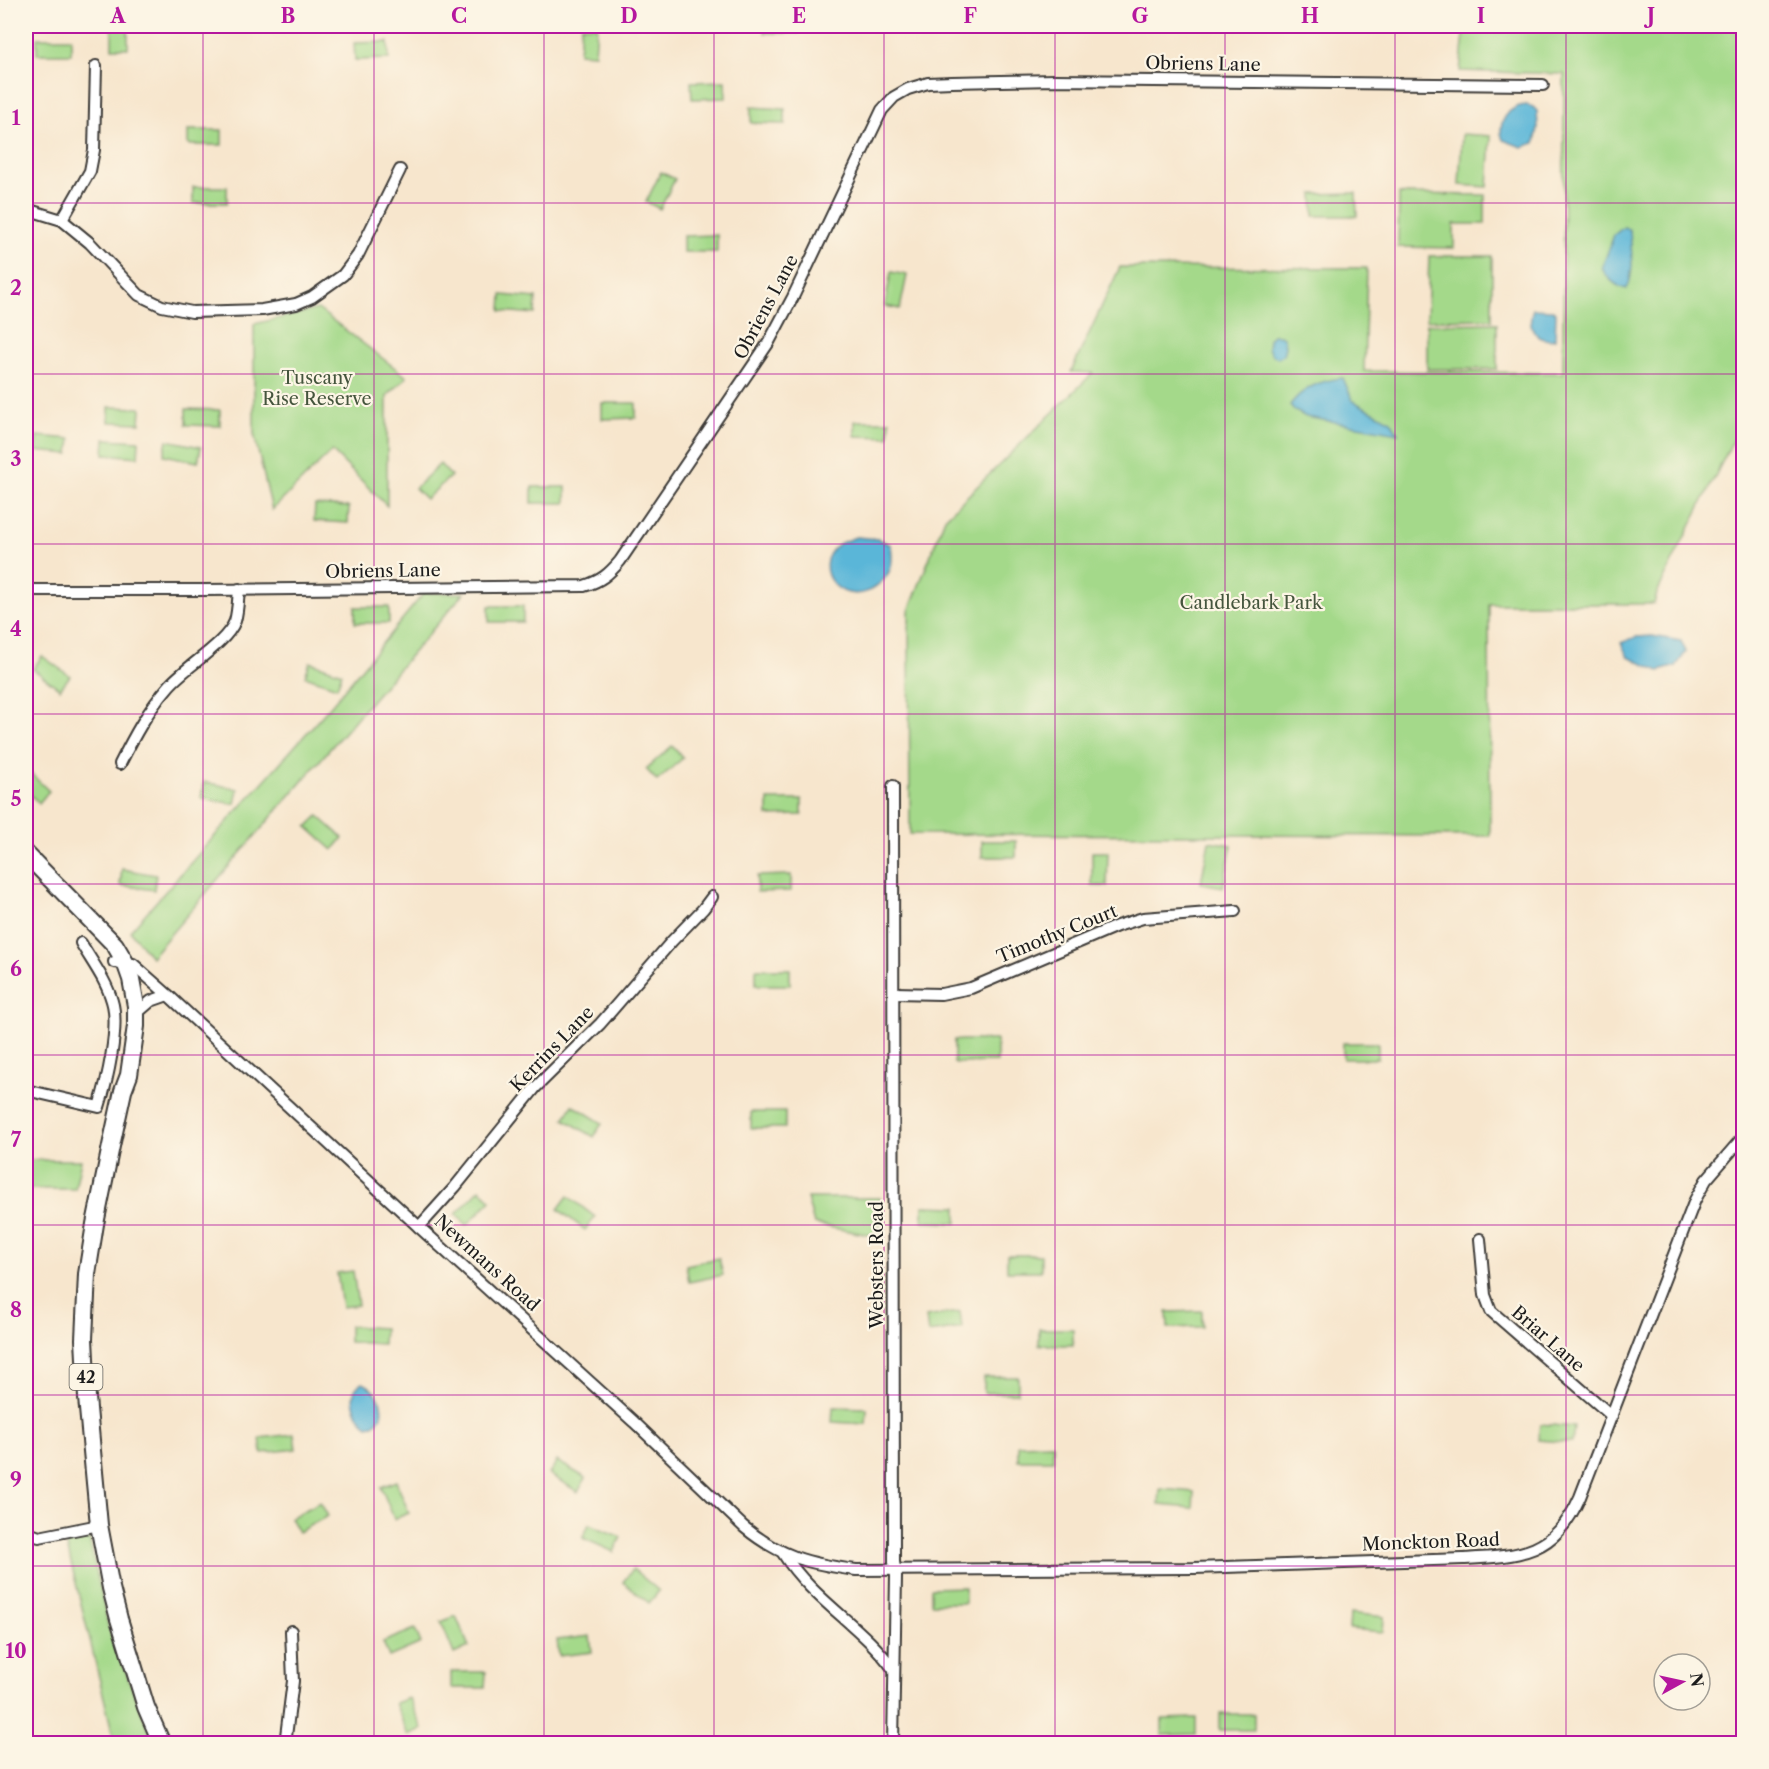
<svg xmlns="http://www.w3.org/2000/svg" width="1769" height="1769" viewBox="0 0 1769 1769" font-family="'Libre Caslon Text',serif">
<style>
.green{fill:#a4d98a;stroke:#607a53;stroke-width:1.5}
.water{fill:#5ab6d8;stroke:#3b697a;stroke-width:1.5}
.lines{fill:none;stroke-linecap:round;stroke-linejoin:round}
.street-casing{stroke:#3d3a37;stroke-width:14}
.primary-casing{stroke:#3d3a37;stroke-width:20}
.street{stroke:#fff;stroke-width:10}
.primary{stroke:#fff;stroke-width:16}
.grid{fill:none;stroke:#b5179e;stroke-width:1.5;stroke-opacity:0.55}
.labels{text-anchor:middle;stroke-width:4.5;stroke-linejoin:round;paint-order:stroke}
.shield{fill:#fcf5e5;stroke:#5f5d58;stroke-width:1.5}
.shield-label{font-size:16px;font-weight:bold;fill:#1c1c1c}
.street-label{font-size:18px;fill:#1c1c1c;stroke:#fcf5e5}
.park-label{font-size:18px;fill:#45553d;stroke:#fcf5e5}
.neatline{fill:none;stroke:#b5179e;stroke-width:2}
.grid-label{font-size:20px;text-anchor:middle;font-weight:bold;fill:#b5179e}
</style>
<rect width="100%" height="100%" fill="#fcf5e5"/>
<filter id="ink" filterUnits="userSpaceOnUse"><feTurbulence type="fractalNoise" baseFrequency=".0167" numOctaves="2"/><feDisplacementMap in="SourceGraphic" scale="12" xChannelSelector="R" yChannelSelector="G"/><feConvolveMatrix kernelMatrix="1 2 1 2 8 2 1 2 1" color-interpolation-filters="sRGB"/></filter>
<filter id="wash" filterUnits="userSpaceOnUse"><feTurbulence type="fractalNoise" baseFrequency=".008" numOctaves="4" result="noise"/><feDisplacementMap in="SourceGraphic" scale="24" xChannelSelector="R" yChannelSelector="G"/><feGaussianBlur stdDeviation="1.35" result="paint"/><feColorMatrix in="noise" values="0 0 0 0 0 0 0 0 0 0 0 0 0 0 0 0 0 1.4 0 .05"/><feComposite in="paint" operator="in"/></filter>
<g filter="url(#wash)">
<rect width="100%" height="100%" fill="#f7e6cd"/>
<g class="green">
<rect x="112" y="26" width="16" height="22"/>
<path d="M581,26h16l-2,28 -16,-1z"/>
<rect x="765" y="26" width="34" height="7"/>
<path d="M1465,26h278v394l-86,173 -3,11h-165l1,232 -580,-2 -1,-223 36,-93 148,-145 -22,-1 49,-105 247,1 -3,103 199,2 1,-299 -104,-3z"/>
<rect x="37" y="38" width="34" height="16"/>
<path d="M388,42l1,17 -34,1 -1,-17z"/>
<path d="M725,81l1,17 -34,1 -1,-17z"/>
<path d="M751,107l34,2v15l-34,-1z"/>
<rect x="188" y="130" width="34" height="15"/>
<path d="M1462,134l29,2 -3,51 -29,-2z"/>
<path d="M661,172l14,7 -15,30 -14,-7z"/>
<rect x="193" y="187" width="34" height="16"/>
<path d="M1356,193l1,23h-43l-1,-22z"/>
<path d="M1399,194l86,1v29h-31v24l-56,-1z"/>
<path d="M717,235v17h-34v-16z"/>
<path d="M1429,256h63v63l-65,1z"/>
<path d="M891,272l16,3 -7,34 -15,-3z"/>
<path d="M502,295l34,3 -1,16 -34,-3z"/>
<path d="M318,309l89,68 -20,19v110l-55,-55 -60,59 -18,-76v-110z"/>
<path d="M1497,323v46h-70v-45z"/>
<path d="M602,403h34v15l-34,1z"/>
<path d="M109,407l32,1 -1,15 -31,-1z"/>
<path d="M186,409l34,1v16l-34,-1z"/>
<path d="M855,421h35l-1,16 -34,-1z"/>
<path d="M37,436l34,3 -2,15 -34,-3z"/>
<path d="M105,439l34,2 -1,16 -34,-3z"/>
<path d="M167,440l34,7 -3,15 -34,-7z"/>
<path d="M440,464l11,12 -25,23 -11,-11z"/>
<rect x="532" y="487" width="34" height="16"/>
<path d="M315,505l34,2 -1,16 -34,-2z"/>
<path d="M424,593h40l-313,364 -21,-26 198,-222z"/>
<rect x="489" y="606" width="34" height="16"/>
<rect x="355" y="607" width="34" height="16"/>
<path d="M42,656l28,20 -10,13 -27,-20z"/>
<path d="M310,662l32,11 -5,14 -32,-11z"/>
<path d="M672,746l11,12 -26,23 -11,-12z"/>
<path d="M26,769l23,22 -10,12 -13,-12z"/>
<path d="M204,782l34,7 -3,15 -34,-6z"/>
<path d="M768,800h34v15l-34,1z"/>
<path d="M318,816l25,22 -10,12 -26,-23z"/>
<rect x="982" y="841" width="34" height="16"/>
<path d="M1209,841l23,4 -9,42 -22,-4z"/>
<path d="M1092,852h16l-1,34h-15z"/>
<path d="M122,869l34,6 -2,15 -34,-5z"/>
<path d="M791,875v16l-34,1v-16z"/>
<rect x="756" y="969" width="34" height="16"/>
<path d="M954,1040h43v22l-43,1z"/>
<rect x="1343" y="1043" width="35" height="16"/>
<path d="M573,1105l29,18 -8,14 -30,-18z"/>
<rect x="751" y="1112" width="34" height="16"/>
<path d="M26,1160h55l-6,29h-49z"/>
<path d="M480,1189l11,11 -24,25 -11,-11z"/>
<path d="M568,1196l27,21 -10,13 -27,-21z"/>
<path d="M807,1198h73v39l-66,-13z"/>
<path d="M923,1206l34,1v16l-34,-1z"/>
<rect x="1007" y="1255" width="34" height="16"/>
<path d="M719,1258l4,17 -34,7 -3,-17z"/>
<path d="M353,1271l5,34 -16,2 -5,-34z"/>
<path d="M1202,1311v16l-34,1 -1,-16z"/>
<path d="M960,1312l2,16 -34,5 -2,-16z"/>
<path d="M349,1326l35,2 -1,16 -34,-2z"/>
<rect x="1039" y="1329" width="34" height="16"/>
<rect x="984" y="1377" width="34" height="16"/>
<path d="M833,1407l34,1 -1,16 -34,-2z"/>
<path d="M1540,1424l34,3 -2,16 -34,-3z"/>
<path d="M294,1434l2,15 -34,4 -2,-15z"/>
<path d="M1053,1444v16h-35v-15z"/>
<path d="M557,1461l29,17 -8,14 -29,-18z"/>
<path d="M396,1481l13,32 -15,6 -13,-32z"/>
<path d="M1160,1489l34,3 -1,16 -34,-3z"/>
<path d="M320,1502l8,14 -30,16 -8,-14z"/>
<path d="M589,1524l32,13 -7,15 -31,-14z"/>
<path d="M88,1533l21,96 45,114h-39l-50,-205z"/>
<path d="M633,1569l26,22 -10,12 -26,-21z"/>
<path d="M965,1587v16h-34v-15z"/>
<path d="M1350,1613l34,4 -1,15 -34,-3z"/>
<path d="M456,1616l13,31 -15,7 -13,-32z"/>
<path d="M415,1629l6,14 -32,14 -6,-15z"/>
<path d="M590,1636l2,16 -33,4 -2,-16z"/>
<path d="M451,1672h35l-1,16h-34z"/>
<path d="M409,1698l13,31 -14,6 -13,-32z"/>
<rect x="1220" y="1714" width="34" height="16"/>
<path d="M1196,1718v16l-34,1v-16z"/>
</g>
<g class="water">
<path d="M1527,105l6,2 4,4 1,17 -3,15 -13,4 -19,-7c-7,-17 6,-35 24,-35z"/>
<path d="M1624,227l6,3c1,19 5,41 -3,59 -11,-2 -21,-12 -25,-21l12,-33z"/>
<path d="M1533,309l20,1 3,3 -1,26c-19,4 -29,-13 -22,-30z"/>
<path d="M1273,335h7l4,3 1,9 -2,8 -5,3 -6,-3 -4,-7 1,-9z"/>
<path d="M1343,378l10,23 38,20 7,12 -92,-16 -11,-6 -5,-6c13,-18 31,-25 53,-27z"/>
<path d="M856,537l22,2 13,6c2,16 2,27 -11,38 -34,32 -75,-15 -41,-39 5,-3 12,-5 17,-7z"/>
<path d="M1652,636l29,5 5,11 -10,14 -17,5 -31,-14 -7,-14 15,-6z"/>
<path d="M363,1383c14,6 21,20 18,34l-8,8 -5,1c-13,-8 -23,-36 -5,-43z"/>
</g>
</g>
<g filter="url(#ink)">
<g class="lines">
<defs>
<g id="street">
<path d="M26,209l36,11 28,23 49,52 23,11 30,6 70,-2 34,-6 16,-7 31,-22 15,-20 42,-85"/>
<path d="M62,220l28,-49 4,-21 2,-84"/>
<path d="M26,590h178l380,-4c17,-5 25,-12 36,-25l149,-219 24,-45 89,-187 12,-13 14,-8 20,-6 24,-1 103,-2 488,5"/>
<path d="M120,764c14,-28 28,-54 49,-78 17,-20 57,-42 66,-65 3,-10 3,-22 4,-32"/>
<path d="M893,786l1,776 2,14 -3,168"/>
<path d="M114,962l19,2 35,31 251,232 215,195 110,105c36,30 66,37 112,43l338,-2 269,-9c58,-3 91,-4 117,-62l115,-297 11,-20 38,-44"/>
<path d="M894,993l47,1 30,-6 146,-62 26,-8 92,-7"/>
<path d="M136,1014l15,-13 17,-6"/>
<path d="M26,1090l73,17c8,-25 21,-80 13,-106 -6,-21 -20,-39 -31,-58"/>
<path d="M419,1227l36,-40 80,-99 65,-64 72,-83 31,-32 9,-12"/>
<path d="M1480,1239l5,56 6,16 121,105"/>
<path d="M26,1532l13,5 60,-12"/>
<path d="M783,1553c29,47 80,73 111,117"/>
<path d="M285,1744l8,-63 -2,-50"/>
</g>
<path id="primary" d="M26,854l89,91 10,17 6,17 5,27v20l-7,49 -6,16 -12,55 -16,78 -8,50 -3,65 3,59 12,127 12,63 8,31 27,88 16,37"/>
</defs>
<use href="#street" class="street-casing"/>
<use href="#primary" class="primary-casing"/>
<use href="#street" class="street"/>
<use href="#primary" class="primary"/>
</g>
</g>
<path class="grid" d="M203,26v1718M374,26v1718M544,26v1718M714,26v1718M884,26v1718M1055,26v1718M1225,26v1718M1395,26v1718M1566,26v1718M26,203h1718M26,374h1718M26,544h1718M26,714h1718M26,884h1718M26,1055h1718M26,1225h1718M26,1395h1718M26,1566h1718"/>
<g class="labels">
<rect class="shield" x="69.5" y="1364" width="33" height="26" rx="4.5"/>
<g class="shield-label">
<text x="86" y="1383">42</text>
</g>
<g class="street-label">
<text transform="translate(1203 64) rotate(1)" y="6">Obriens Lane</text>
<text transform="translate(766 307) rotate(-62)" y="6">Obriens Lane</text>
<text transform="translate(383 571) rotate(-1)" y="6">Obriens Lane</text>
<text transform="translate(1057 934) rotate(-22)" y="6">Timothy Court</text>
<text transform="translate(552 1049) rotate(-46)" y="6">Kerrins Lane</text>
<text transform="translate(487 1263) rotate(42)" y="6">Newmans Road</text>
<text transform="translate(877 1265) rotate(-90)" y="6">Websters Road</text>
<text transform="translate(1548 1339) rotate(41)" y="6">Briar Lane</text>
<text transform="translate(1431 1542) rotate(-2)" y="6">Monckton Road</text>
</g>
<g class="park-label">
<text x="317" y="384">Tuscany<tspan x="317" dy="21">Rise Reserve</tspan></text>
<text x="1251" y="609">Candlebark Park</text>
</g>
</g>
<rect width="1769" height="1769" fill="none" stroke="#fcf5e5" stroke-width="66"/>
<g transform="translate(1682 1682) rotate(82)"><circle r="28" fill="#fcf5e5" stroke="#a29e95" stroke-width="1.5"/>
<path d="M0-4.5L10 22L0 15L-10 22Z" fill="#b5179e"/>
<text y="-9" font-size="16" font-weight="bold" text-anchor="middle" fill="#1c1c1c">N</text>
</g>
<rect x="33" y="33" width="1703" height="1703" class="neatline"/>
<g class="grid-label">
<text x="118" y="23">A</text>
<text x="288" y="23">B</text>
<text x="459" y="23">C</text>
<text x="629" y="23">D</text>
<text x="799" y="23">E</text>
<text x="970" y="23">F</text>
<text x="1140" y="23">G</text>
<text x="1310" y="23">H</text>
<text x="1481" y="23">I</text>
<text x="1651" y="23">J</text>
<text x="16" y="125">1</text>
<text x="16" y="295">2</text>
<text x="16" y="466">3</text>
<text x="16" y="636">4</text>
<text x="16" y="806">5</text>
<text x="16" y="976">6</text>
<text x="16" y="1147">7</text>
<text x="16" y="1317">8</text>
<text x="16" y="1487">9</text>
<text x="16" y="1658">10</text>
</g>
</svg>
